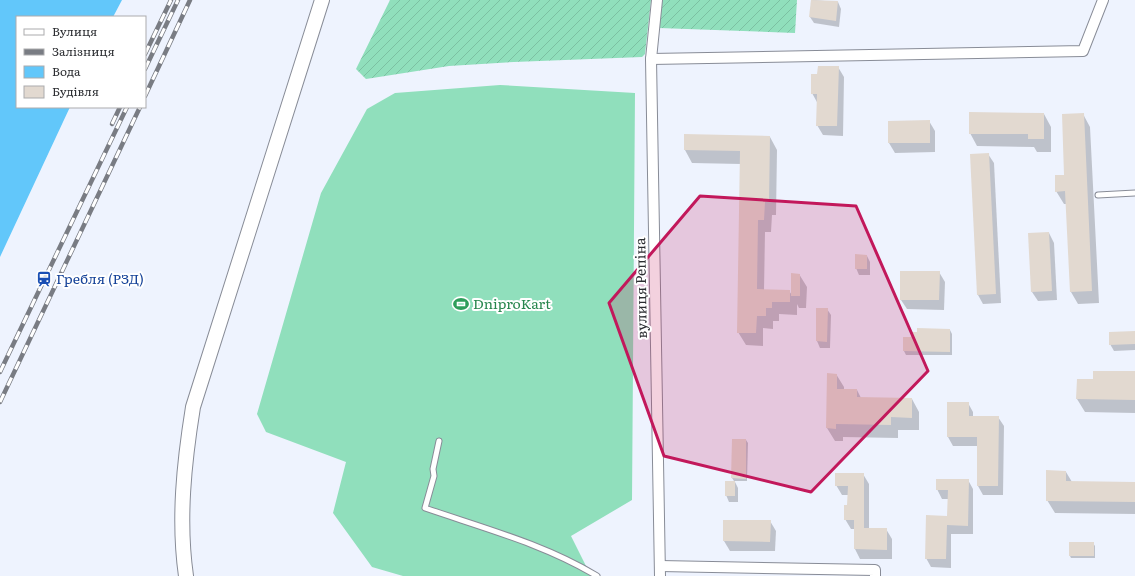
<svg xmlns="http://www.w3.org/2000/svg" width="1135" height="576" viewBox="0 0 1135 576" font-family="Literata,serif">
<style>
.grass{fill:#90dfbc}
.garden{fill:url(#garden-furrows)}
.water{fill:#62c7fa}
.shadow{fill:#0003}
.building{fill:#e2d9d0}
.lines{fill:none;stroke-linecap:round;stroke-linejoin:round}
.service-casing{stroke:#888c97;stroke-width:7}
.minor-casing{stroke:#888c97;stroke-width:12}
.secondary-casing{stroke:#888c97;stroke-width:16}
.service{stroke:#fff;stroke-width:5}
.minor{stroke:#fff;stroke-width:10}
.secondary{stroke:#fff;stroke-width:14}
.rail-casing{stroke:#797c83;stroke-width:4.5}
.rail{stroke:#fff;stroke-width:3;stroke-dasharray:9;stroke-linecap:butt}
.marked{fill:#c2185b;fill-opacity:0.2;stroke:#c2185b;stroke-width:3;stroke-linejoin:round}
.labels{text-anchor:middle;stroke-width:4;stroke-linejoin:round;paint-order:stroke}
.transit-label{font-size:14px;fill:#164399;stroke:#fff;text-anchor:start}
.street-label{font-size:14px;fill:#2c2e32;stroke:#fff}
.leisure-label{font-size:14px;fill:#27864d;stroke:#fff;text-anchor:start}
</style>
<defs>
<pattern id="garden-furrows" width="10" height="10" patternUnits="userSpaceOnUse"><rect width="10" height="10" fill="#90dfbc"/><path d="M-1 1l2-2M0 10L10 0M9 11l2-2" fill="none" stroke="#7cc0a2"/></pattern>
</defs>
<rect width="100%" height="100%" fill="#eef3fe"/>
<path class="grass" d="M500,85l135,8 -3,407 -61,36 20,40h-188l-31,-9 -39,-54 13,-51 -80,-30 -9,-18 64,-221 46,-84 28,-16z"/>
<g class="garden">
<path d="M390,0h261l-6,54 -3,3 -128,5 -65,4 -83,13 -10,-10z"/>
<path d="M662,0h135l-2,33 -136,-5z"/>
</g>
<path class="water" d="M0,0h122l-9,17h-96v90h53l-70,150z"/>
<g class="shadow">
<path d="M812,0l26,2 3,7 -2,18 -25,-4 -4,-6z"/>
<path d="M838,67l6,10 -1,59 -20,-1 -6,-10 1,-21 -6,-11 6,-18z"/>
<path d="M1044,114l7,13v25h-14l-3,-5 -57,-1 -7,-13z"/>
<path d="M1083,114l7,13 9,176 -21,1 -7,-12 -4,-88h-3l-8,-13 9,-15z"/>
<path d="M929,121l6,10v21l-40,1 -6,-10z"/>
<path d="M685,135l85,2 7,13 -1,65h-4l-1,17h-6l-1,59h25l3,4 7,-21 8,13 -1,21h-7l-2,-4v11l-18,-1v7h-6v8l-10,-1v18l-17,-1 -8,-13 3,-168 -49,-1 -7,-13z"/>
<path d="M988,154l6,9 7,140 -18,1 -5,-9z"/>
<path d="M1049,233l5,10 3,57 -19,1 -6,-9z"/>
<path d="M867,256l3,6v13h-11l-3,-7z"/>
<path d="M939,272l6,10 -1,28 -37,-1 -6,-9z"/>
<path d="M817,309h10l4,6 -1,33h-10l-3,-7z"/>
<path d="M950,330l2,4v21h-46l-2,-4 8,-13z"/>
<path d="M1135,332v18l-21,1 -4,-7z"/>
<path d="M1135,372v41l-50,-1 -8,-13 1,-19h16z"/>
<path d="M836,374l8,13v3h13l4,8 51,1 7,13v18h-21v8l-55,-1v4h-8l-8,-13z"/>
<path d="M968,403l5,9v5h25l6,9 -1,69h-20l-5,-9v-40h-25l-5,-9z"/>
<path d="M746,440l2,3 -1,38h-13l-2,-3z"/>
<path d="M1066,472l6,10 63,1v31l-80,-1 -8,-13z"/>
<path d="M863,474l6,10v45h17l6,10v20h-32l-5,-10v-20h-4l-6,-10 3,-13 1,-11h-7l-6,-10z"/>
<path d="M968,480l5,9v45h-22v34l-20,-1 -5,-9 22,-41 1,-18h-7l-5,-10z"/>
<path d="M735,482l3,6v14h-9l-3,-7z"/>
<path d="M724,521h46l6,10 -1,20h-45l-6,-10z"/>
<path d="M1093,543l2,3v12h-24l-1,-2z"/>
</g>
<g class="building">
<path d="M811,0l27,1 -2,20 -27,-4z"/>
<path d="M818,66h21l-2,60h-21l1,-32h-6v-20h6z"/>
<path d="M969,112l75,1v26h-16v-5h-59z"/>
<path d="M1084,113l8,178 -22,1 -5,-101 -10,1v-17h9l-2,-61z"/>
<path d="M930,120v23h-42v-22z"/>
<path d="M684,134l86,2 -1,66h-4l-1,18h-6l-1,69 33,1v12h-18v6h-6v8h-9l-1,17h-19l3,-182 -56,-1z"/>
<path d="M989,153l7,141 -19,1 -7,-141z"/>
<path d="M1049,232l3,59 -21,1 -3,-59z"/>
<path d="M855,254l12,1v14h-12z"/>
<path d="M900,271h40l-1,29h-39z"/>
<path d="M791,273l9,1v22h-9z"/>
<path d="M816,308h12l-1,34 -11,-1z"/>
<path d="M917,328l33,1v23l-47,-1v-14h8v-5h6z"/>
<path d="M1135,331v13l-26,1v-13z"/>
<path d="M1093,371h42v29l-59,-1 1,-20h16z"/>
<path d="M827,373l10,1v15h20v8l55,1v20l-21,-1v8l-55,-1v5l-10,-1z"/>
<path d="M947,402h22v14h30l-1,70h-21v-49h-30z"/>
<path d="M732,439h14v40l-15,-1z"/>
<path d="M1046,470l20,1v10l69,1v20l-89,-1z"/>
<path d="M835,473h29v55h23v22l-33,-1v-29h-10v-15h3l1,-19h-13z"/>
<path d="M936,479h33l-1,47 -21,-1 -1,34h-21l1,-44 21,1 1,-26h-12z"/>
<rect x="725" y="481" width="10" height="15"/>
<path d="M723,520h48l-1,22 -47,-1z"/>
<rect x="1069" y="542" width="25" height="14"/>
</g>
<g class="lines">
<defs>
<g id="service">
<path d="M1098,195l37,-2"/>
<path d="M439,441l-6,28 1,7 -9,32c58,20 119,36 172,68"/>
</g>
<g id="minor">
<path d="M657,0l-6,59 9,517"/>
<path d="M651,59l432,-8 20,-51"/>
<path d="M660,566l215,4v6"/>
</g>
<path id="secondary" d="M186,576c-8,-56 -2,-113 7,-169l129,-407"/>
</defs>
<use href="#service" class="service-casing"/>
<use href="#minor" class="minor-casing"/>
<use href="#secondary" class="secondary-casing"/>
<use href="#service" class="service"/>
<use href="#minor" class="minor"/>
<use href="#secondary" class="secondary"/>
<defs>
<g id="rail">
<path d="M145,54l26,-54"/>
<path d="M145,69l33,-69"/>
<path d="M145,96l45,-96"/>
<path d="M112,124l8,-17"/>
<path d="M0,372l127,-265"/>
<path d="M0,402l140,-295"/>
</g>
</defs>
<use href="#rail" class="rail-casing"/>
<use href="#rail" class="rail"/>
</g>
<path class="marked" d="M700,196l156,10 72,165 -117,121 -147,-36 -55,-153z"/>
<defs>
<symbol id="station-bare" viewBox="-9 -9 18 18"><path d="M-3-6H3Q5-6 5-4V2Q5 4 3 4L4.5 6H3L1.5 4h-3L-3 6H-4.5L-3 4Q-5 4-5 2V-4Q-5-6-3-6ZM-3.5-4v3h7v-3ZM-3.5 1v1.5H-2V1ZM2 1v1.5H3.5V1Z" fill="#1a4fb4" stroke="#fff" stroke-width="2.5" paint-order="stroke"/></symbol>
<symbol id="stadium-bare" viewBox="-9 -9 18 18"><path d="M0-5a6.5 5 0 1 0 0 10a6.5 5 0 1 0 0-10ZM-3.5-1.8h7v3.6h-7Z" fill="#2e9e5b" stroke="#fff" stroke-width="2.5" paint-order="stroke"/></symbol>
</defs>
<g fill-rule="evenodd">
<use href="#station-bare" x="33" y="268" width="22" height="22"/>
<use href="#stadium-bare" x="450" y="293" width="22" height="22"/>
</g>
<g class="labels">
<g class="transit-label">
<text x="56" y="284">Гребля (РЗД)</text>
</g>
<g class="street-label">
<text transform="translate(641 288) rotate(-91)" y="5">вулиця Репіна</text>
</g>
<g class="leisure-label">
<text x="473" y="309">DniproKart</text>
</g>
</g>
<rect x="16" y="16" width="130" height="92" fill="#ffffff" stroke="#ababad"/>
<rect x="24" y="29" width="20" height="6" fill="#ffffff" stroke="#ababad"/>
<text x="52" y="36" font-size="12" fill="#2c2e32">Вулиця</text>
<rect x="24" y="49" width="20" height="6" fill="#797c83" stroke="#ababad"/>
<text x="52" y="56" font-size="12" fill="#2c2e32">Залізниця</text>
<rect x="24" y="66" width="20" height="12" fill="#62c7fa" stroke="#ababad"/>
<text x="52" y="76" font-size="12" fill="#2c2e32">Вода</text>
<rect x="24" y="86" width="20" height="12" fill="#e2d9d0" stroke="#ababad"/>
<text x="52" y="96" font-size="12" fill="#2c2e32">Будівля</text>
</svg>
